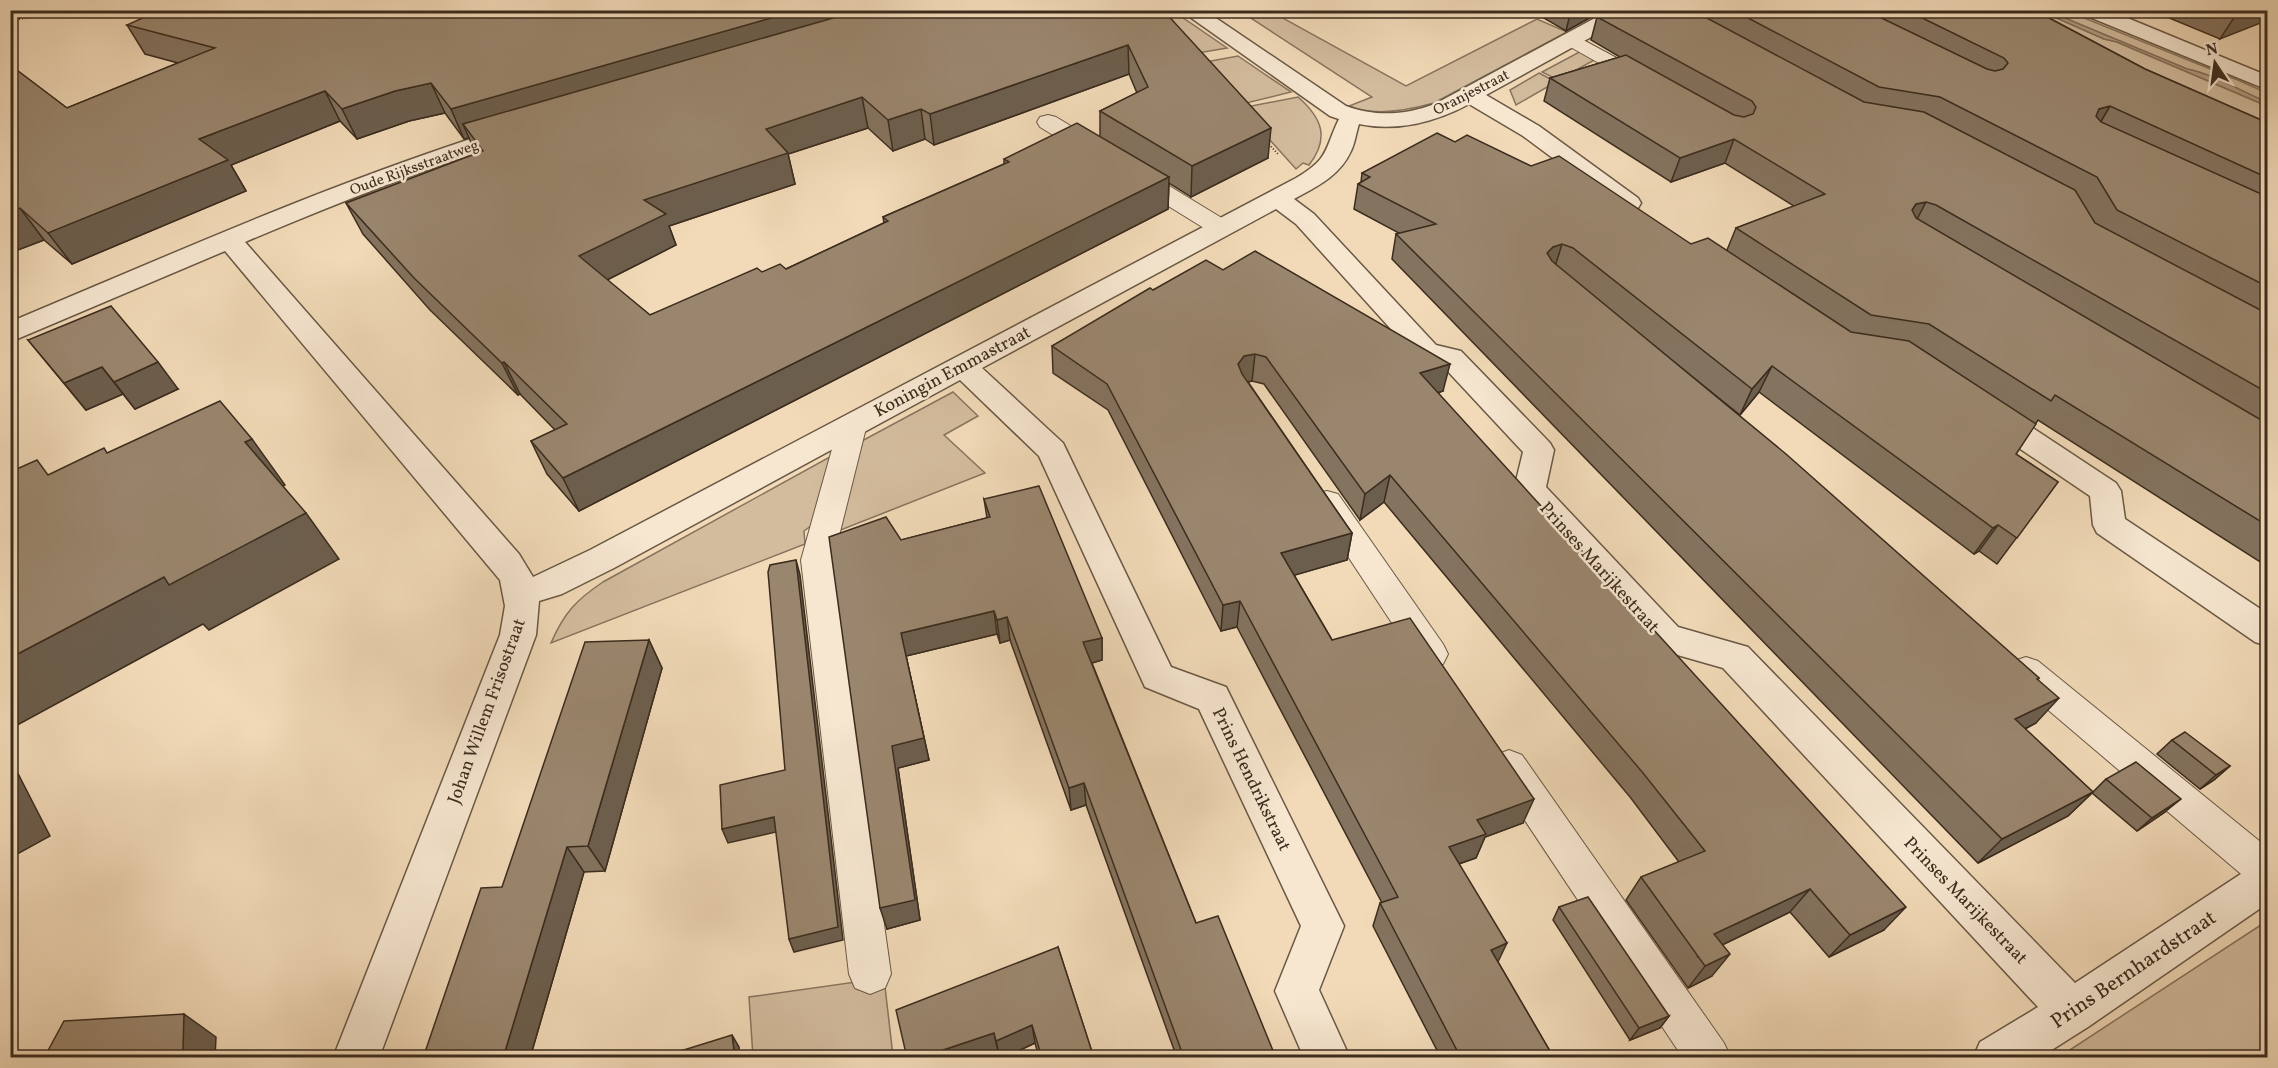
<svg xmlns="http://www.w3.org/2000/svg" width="2278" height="1068" viewBox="0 0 2278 1068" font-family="Vollkorn,serif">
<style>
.green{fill:#d3bc9e;stroke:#87745e;stroke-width:1.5}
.water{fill:#b49f84;stroke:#84715b;stroke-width:1.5}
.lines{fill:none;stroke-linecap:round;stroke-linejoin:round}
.service-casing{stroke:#695844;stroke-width:2}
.minor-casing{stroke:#695844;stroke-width:3}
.path{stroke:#3b2c1e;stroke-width:2;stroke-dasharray:1 2;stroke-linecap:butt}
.service{fill:#f7e7d1;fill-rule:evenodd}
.minor{fill:#f7e7d1;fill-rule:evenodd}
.wall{fill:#84735f;stroke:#3b2c1e;stroke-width:1.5;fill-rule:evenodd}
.shaded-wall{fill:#6c5e4d;stroke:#3b2c1e;stroke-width:1.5}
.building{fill:#9a866e;stroke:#3b2c1e;stroke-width:1.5}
.labels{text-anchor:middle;stroke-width:5;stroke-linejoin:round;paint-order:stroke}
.far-street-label{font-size:15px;fill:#3b2c1e;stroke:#f7e7d1}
.street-label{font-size:18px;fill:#3b2c1e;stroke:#f7e7d1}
.near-street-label{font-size:21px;fill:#3b2c1e;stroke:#f7e7d1}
</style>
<rect width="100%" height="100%" fill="#f2dab8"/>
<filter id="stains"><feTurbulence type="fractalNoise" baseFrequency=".00333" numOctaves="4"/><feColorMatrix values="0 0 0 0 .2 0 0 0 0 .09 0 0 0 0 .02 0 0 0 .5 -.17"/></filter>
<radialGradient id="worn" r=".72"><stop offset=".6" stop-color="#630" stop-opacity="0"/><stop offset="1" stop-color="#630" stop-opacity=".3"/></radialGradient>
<g class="green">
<path d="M1152,11h21l54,37 -35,6z"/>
<path d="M1240,11h30l136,75 131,-67 30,13 -133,71c-25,7 -60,14 -85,3l23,-9z"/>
<path d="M2006,11h35l63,28 13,3 150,64v17z"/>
<path d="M2048,11h19l173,70 27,12v9c-27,-11 -51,-27 -80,-33z"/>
<path d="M1583,50l15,8 -40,22 -16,-8z"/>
<path d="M1238,56l53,36 -53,13 -38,-42z"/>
<path d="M1539,73l17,9 -40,23 -6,-15z"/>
<path d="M1298,97c24,21 32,41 11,68l-6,-2 -7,6 -55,-61z"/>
<path d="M953,392l25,24 -34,19 41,38 -152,60 25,-90z"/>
<path d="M837,453l-18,67 -15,11 1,13 -254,99c13,-30 25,-43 52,-61z"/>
<path d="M2267,921v136h-208z"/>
<path d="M884,978l9,78 93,-35 12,36h-245l-4,-60z"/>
</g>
<path class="water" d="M2041,11h7l139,58c29,6 53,22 80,33v4l-150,-64 -13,-3z"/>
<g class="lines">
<defs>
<g id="service">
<path d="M1572,34l80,43 3,4 -3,4 -7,2 -7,-2 -73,-41 -3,-4 3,-4z"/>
<path d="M1048,115l8,2 174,106 3,5 -3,5 -9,2 -9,-2 -172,-106 -3,-5 3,-5z"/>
<path d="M853,414l10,3 4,7 -34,136 58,414 -6,14 -15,6 -15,-6 -6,-14 -48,-414 38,-136 4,-7z"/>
<path d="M1327,491l11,3 105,150 5,10 -5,10 -12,4 -12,-4 -107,-162 4,-8z"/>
<path d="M2026,657l12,4 230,187v42l-14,-5 -240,-204 -5,-10 5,-10z"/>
<path d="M1509,750l13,5 202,288 7,15h-48l-187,-281 -5,-11 5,-11z"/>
</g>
<g id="minor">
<path d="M1180,10h24l142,96c29,11 60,9 89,-2l175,-94h26l-3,4 -147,81 53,31 99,72 3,5 -3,5 -9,2 -9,-2 -97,-72 -54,-32c-33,18 -72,28 -110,20 -3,9 -4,19 -8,27 -11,25 -35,36 -57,48l20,15 122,131 25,6 89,92 4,7 -8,37 132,140 70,20 327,336 178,-117 15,-6v43l-180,124 -49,31h-66l7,-16 58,-35 -315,-339 -70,-20 -134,-151 -5,-8 9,-37 -82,-88 -24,-6 -121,-134 -20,-15 -294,159 81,75 108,224 55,20 118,239 -25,64 31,68h-46l-29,-67 26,-65 -102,-217 -54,-22 -106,-231 -79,-76 -346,188 -52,26 -23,7 -3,34 -157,423h-46l167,-423 5,-29 -5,-26 -275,-329 -215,91v-20c165,-69 327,-142 498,-195l8,-2 8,2 4,5 -4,5c-95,30 -187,66 -279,105l274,312 14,23 57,-27 706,-372c34,-20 28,-28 43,-59l-9,-3z"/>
<path d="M2079,10h29l160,66v14l-186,-76z"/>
<path d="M1990,404l11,3 115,76 5,8 4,28 143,95v32l-13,-4 -158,-109 -4,-8 -3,-29 -111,-75 -4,-7 4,-7z"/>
</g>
</defs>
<use href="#service" class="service-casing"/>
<use href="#minor" class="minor-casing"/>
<g class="path">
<path d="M10,20l81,-10"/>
<path d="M1267,142l11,12"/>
</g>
<use href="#service" class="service"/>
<use href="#minor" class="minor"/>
</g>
<g class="wall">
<path d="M1163,10l105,148 -77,39 -22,-14 -1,26 -589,302 -32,-37 -16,-33 24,-11 -35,-36 -2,1 -88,-85 -67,-76 -17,-31 130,-49 -7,-16 -5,1 -19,-26 -36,8 -52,18 -17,-18 -109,44 15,26 -174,73 -28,-24 -34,13v-188l57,43 111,-45 -33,-9 -18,-29zM1129,74l8,19 -37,18v26l-96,22v5l-121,53 1,6 -98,46 -24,3 -112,43 -43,-35 69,-35 -7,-19 126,-42 -7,-30 80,-26 25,23 32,-12 9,6z"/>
<path d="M1530,10h74l-38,21z"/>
<path d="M1610,10h424l111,59 123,54v444l-230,-147 -22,34 42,28 -61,82 -18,-13 -5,3 -215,-162 -19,23 -66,-53 365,316 -1,2 -2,43 -11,6 68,63 -25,24 -90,47 -586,-604 4,-25 3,-1 -45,-24 4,-25 3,-2 1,-9 93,-31 236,102 36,6 9,-22 58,-22 -69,-43 -54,19 -127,-81 6,-23 70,-21 -29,-17 6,-23z"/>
<path d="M2150,10h118l-48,29z"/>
<path d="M1223,270l220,121 -5,2 446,537 -55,27 -39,-45 -68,33 -10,31 -24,12 -62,-88 15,-23 38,-15 -49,-65 -246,-295 -24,18 -96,-136 -12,-3 -4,1 104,151 -5,27 -53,15 38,65 191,183 -38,14 -9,21 -17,6 39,98 56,96h-113l-68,-132 7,-23h2l-145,-276 -16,4 -113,-221 -55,-37 -1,-27 101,-56z"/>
<path d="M28,340l150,49 -43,20 -12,-15 -37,16z"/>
<path d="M984,499l118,139v22l-10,3 104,260 80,135h-99l-91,-253 -15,5 -61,-170 -10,3 -3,-9 -91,22 23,104 -31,8 22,152 -33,9 14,-389 86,-22z"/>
<path d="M649,640l13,28 -57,203 -21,1 -54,186 -28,-171z"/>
<path d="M2172,740l58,26 -16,14 -14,9 -43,-35z"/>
<path d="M2106,779l59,33 -28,19 -45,-38z"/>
<path d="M1559,907l110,109 -9,12 -30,12 -77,-120z"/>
<path d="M1058,947l36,111h-55l-4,-15 -32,15h-3l-2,-6 -19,6z"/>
</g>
<g class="shaded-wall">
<path d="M799,10h104l-440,114 6,14 -5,1 -13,-30z"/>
<path d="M1571,10h33l-38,21z"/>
<path d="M2249,10h19v10l-48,19 15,-23z"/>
<path d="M1128,45l1,29 -195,71 -4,-31z"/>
<path d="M431,83l14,30 -36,8 -52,18 -15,-30 53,-18z"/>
<path d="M325,91l15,30 -109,44 15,26 -174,73 -24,-31 151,-94z"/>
<path d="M862,97l6,31 -80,26 7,30 -126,42 7,19 -85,43 -12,-32 65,-56 122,-71z"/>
<path d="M2110,106l-14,24 -11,3 14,-24z"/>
<path d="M921,109l4,30 -32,12 -5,-31z"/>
<path d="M1271,128l-3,30 -77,39 1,-31z"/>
<path d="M1734,139l-9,24 -54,19 9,-24z"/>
<path d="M1169,177l-1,32 -589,302 -16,-33z"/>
<path d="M1926,202l-13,25 -1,-17 4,-6z"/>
<path d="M20,208l24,32 -34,13v-41z"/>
<path d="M1562,244l-8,26 -7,-17 6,-6z"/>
<path d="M1255,354l-3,27 -10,2 -4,-19 6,-8z"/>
<path d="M158,362l20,27 -43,20 -21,-27z"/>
<path d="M504,362l16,32 -2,1 -16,-32z"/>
<path d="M1450,364l-7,27 -29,9 6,-27z"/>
<path d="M1772,366l-13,26 -19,23 12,-26z"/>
<path d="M102,367l21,27 -37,16 -22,-27z"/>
<path d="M252,439l33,46 -7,4 -33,-47z"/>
<path d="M1390,475l-6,27 -24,18 5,-26z"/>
<path d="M306,513l33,46 -130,71 -6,-6 -193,105v-71l154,-81z"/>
<path d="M1998,525l-19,26 -5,3 19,-26z"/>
<path d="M1352,533l-5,27 -69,20 3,-27z"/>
<path d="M796,560l4,15 43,365 -49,12 -5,-13z"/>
<path d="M1240,601l-3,26 -16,4 2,-26z"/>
<path d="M994,611l3,23 -91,22 23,104 -31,8 22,152 -33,9 -7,-21 21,-275z"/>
<path d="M1007,617l3,23 -10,3 -3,-23z"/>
<path d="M1102,638v22l-17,5 -2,-23z"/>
<path d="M649,640l13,28 -57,203 -17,-25z"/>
<path d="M2059,698l-23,25 -43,21 22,-25z"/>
<path d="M10,758l40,78 -40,22z"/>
<path d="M2230,766l-16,14 -14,9 16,-14z"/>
<path d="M1084,783l2,22 -15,5 -2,-22z"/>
<path d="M2093,792l-25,24 -90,47 24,-24z"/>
<path d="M1534,799l-11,24 -38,14 -9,21 -36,12 9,-23 28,-27z"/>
<path d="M2181,799l-16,13 -28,19 15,-13z"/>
<path d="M774,817l6,14 -52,12 -6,-14z"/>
<path d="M567,847l17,25 -54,186h-27z"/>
<path d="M1810,889l-20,23 -93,45 17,-23z"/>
<path d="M1906,907l-22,23 -55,27 21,-22z"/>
<path d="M1507,943l-11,23 -5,-16z"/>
<path d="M1730,954l-18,22 -24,12 17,-22z"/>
<path d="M184,1014l32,23 -1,21h-36z"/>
<path d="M1669,1016l-9,12 -30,12 9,-12z"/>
<path d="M1032,1025l3,18 -32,15h-3l-4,-17z"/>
<path d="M994,1033l4,19 -19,6h-60z"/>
<path d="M732,1035l7,12 1,11h-5z"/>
</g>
<g class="building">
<path d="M160,10l211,1 428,-1 -348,99 -20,-26 -36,8 -53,18 -17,-18 -126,48 29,21 -180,73 -28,-25 -10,4v-147l57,43 148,-60 -88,-23z"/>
<path d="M861,10h302l108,118 -79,38 -92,-55 48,-24 -20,-42 -198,69 -9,-5 -33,11 -26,-23 -96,32 22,24 -144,47 22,14 -87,42 71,59 107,-47 5,4 18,-8 6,5 102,-48 -5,-4 126,-55 -5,-3 73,-36 92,54 -606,301 -32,-37 36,-17 -63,-62 -2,1 -88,-85 -68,-75 137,-52 -20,-27z"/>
<path d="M1610,10h82l172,92 60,10 151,78 20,33 173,91v79l-332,-188 -10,-3 -10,2 -4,6 4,8 352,206v102l-213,-131 -4,6 -122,-77 -58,-9 -135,-87 89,-34 -91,-55 -54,19 -130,-80 76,-23 108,60 10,2 9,-3 3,-7 -4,-6 -155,-84z"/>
<path d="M1733,10h132l122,59 8,2 8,-2 5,-6 -4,-5 -98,-48h128l111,59 123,54v55l-158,-72 -11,3 -3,7 5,6 167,75v90l-151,-77 -20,-33 -157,-80 -61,-10z"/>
<path d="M2221,10h28l-14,6z"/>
<path d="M1437,133l18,9 12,-7 64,31 28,-10 132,88 17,-6 143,94 58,9 127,83 -20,30 42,28 -41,56 -19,-13 -5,3 -221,-162 -20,23 -179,-141 -11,-4 -9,3 -6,6 5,8 234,193 253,224 -2,1 22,19 -44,21 78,73 -91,47 -606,-605 40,-10 -78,-40 12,-7 -8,-4z"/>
<path d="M1255,251l195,113 -30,9 486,534 -56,28 -40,-46 -96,45 16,20 -25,12 -64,-89 64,-26 -62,-78 -253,-298 -25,19 -99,-137 -11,-3 -11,2 -6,8 4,10 110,159 -71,20 51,87 78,-22 124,181 -57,21 9,14 -37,13 58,96 -16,7 63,108h-93l-81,-155 18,-6 -158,-296 -17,4 -116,-221 -55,-38 98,-58 3,2 53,-30 17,10z"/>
<path d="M111,306l47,56 -44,20 -12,-15 -38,16 -36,-43z"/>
<path d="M220,401l32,38 -7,3 61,71 -137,72 -5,-8 -154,81v-186l27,-12 11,15 56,-27 3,5z"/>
<path d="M1039,486l63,152 -19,4 113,281 22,-7 58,142h-92l-100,-275 -15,5 -62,-171 -10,3 -3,-9 -93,22 23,105 -32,8 23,154 -35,8 -51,-371 57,-20 15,23 89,-23 -6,-18z"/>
<path d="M796,560l42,367 -49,12 -15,-122 -52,12 -2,-44 65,-15 -17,-198 2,-7z"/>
<path d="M649,640l-61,206 -21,1 -64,211h-80l58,-170 21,-1 83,-245z"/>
<path d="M2185,732l45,34 -14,9 -44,-35z"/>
<path d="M2136,762l45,37 -29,19 -46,-39z"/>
<path d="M1588,897l81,119 -30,12 -80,-121z"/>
<path d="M1058,947l36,111h-52l-10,-33 -36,16 -2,-8 -75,25h-12l-11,-48z"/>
<path d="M184,1014l-1,34 -4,10h-135l20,-37z"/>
<path d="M732,1035l3,23h-77z"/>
</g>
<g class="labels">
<g class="far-street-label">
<text transform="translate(1471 92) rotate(-27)" y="5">Oranjestraat</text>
<text transform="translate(414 167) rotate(-20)" y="5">Oude Rijksstraatweg</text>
</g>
<g class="street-label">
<text transform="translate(952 371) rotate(-28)" y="6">Koningin Emmastraat</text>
<text transform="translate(1600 567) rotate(48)" y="6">Prinses Marijkestraat</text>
<text transform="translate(486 711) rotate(-70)" y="6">Johan Willem Frisostraat</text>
<text transform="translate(1252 779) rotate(64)" y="6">Prins Hendrikstraat</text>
<text transform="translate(1966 900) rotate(46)" y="6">Prinses Marijkestraat</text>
</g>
<g class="near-street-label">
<text transform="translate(2133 969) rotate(-34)" y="7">Prins Bernhardstraat</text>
</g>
</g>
<rect width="2278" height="1068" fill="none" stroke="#f2dab8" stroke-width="36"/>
<rect x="12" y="12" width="2254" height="1044" fill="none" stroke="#3b2c1e" stroke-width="3"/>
<rect x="18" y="18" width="2242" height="1032" fill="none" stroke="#3b2c1e" stroke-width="1.5"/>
<g transform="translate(2215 63) rotate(347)" stroke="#f7e7d1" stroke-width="4.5" paint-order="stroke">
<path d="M0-4.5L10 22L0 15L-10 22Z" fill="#3b2c1e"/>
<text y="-9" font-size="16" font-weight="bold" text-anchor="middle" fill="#3b2c1e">N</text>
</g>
<rect width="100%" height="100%" filter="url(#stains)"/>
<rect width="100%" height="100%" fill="url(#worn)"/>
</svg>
